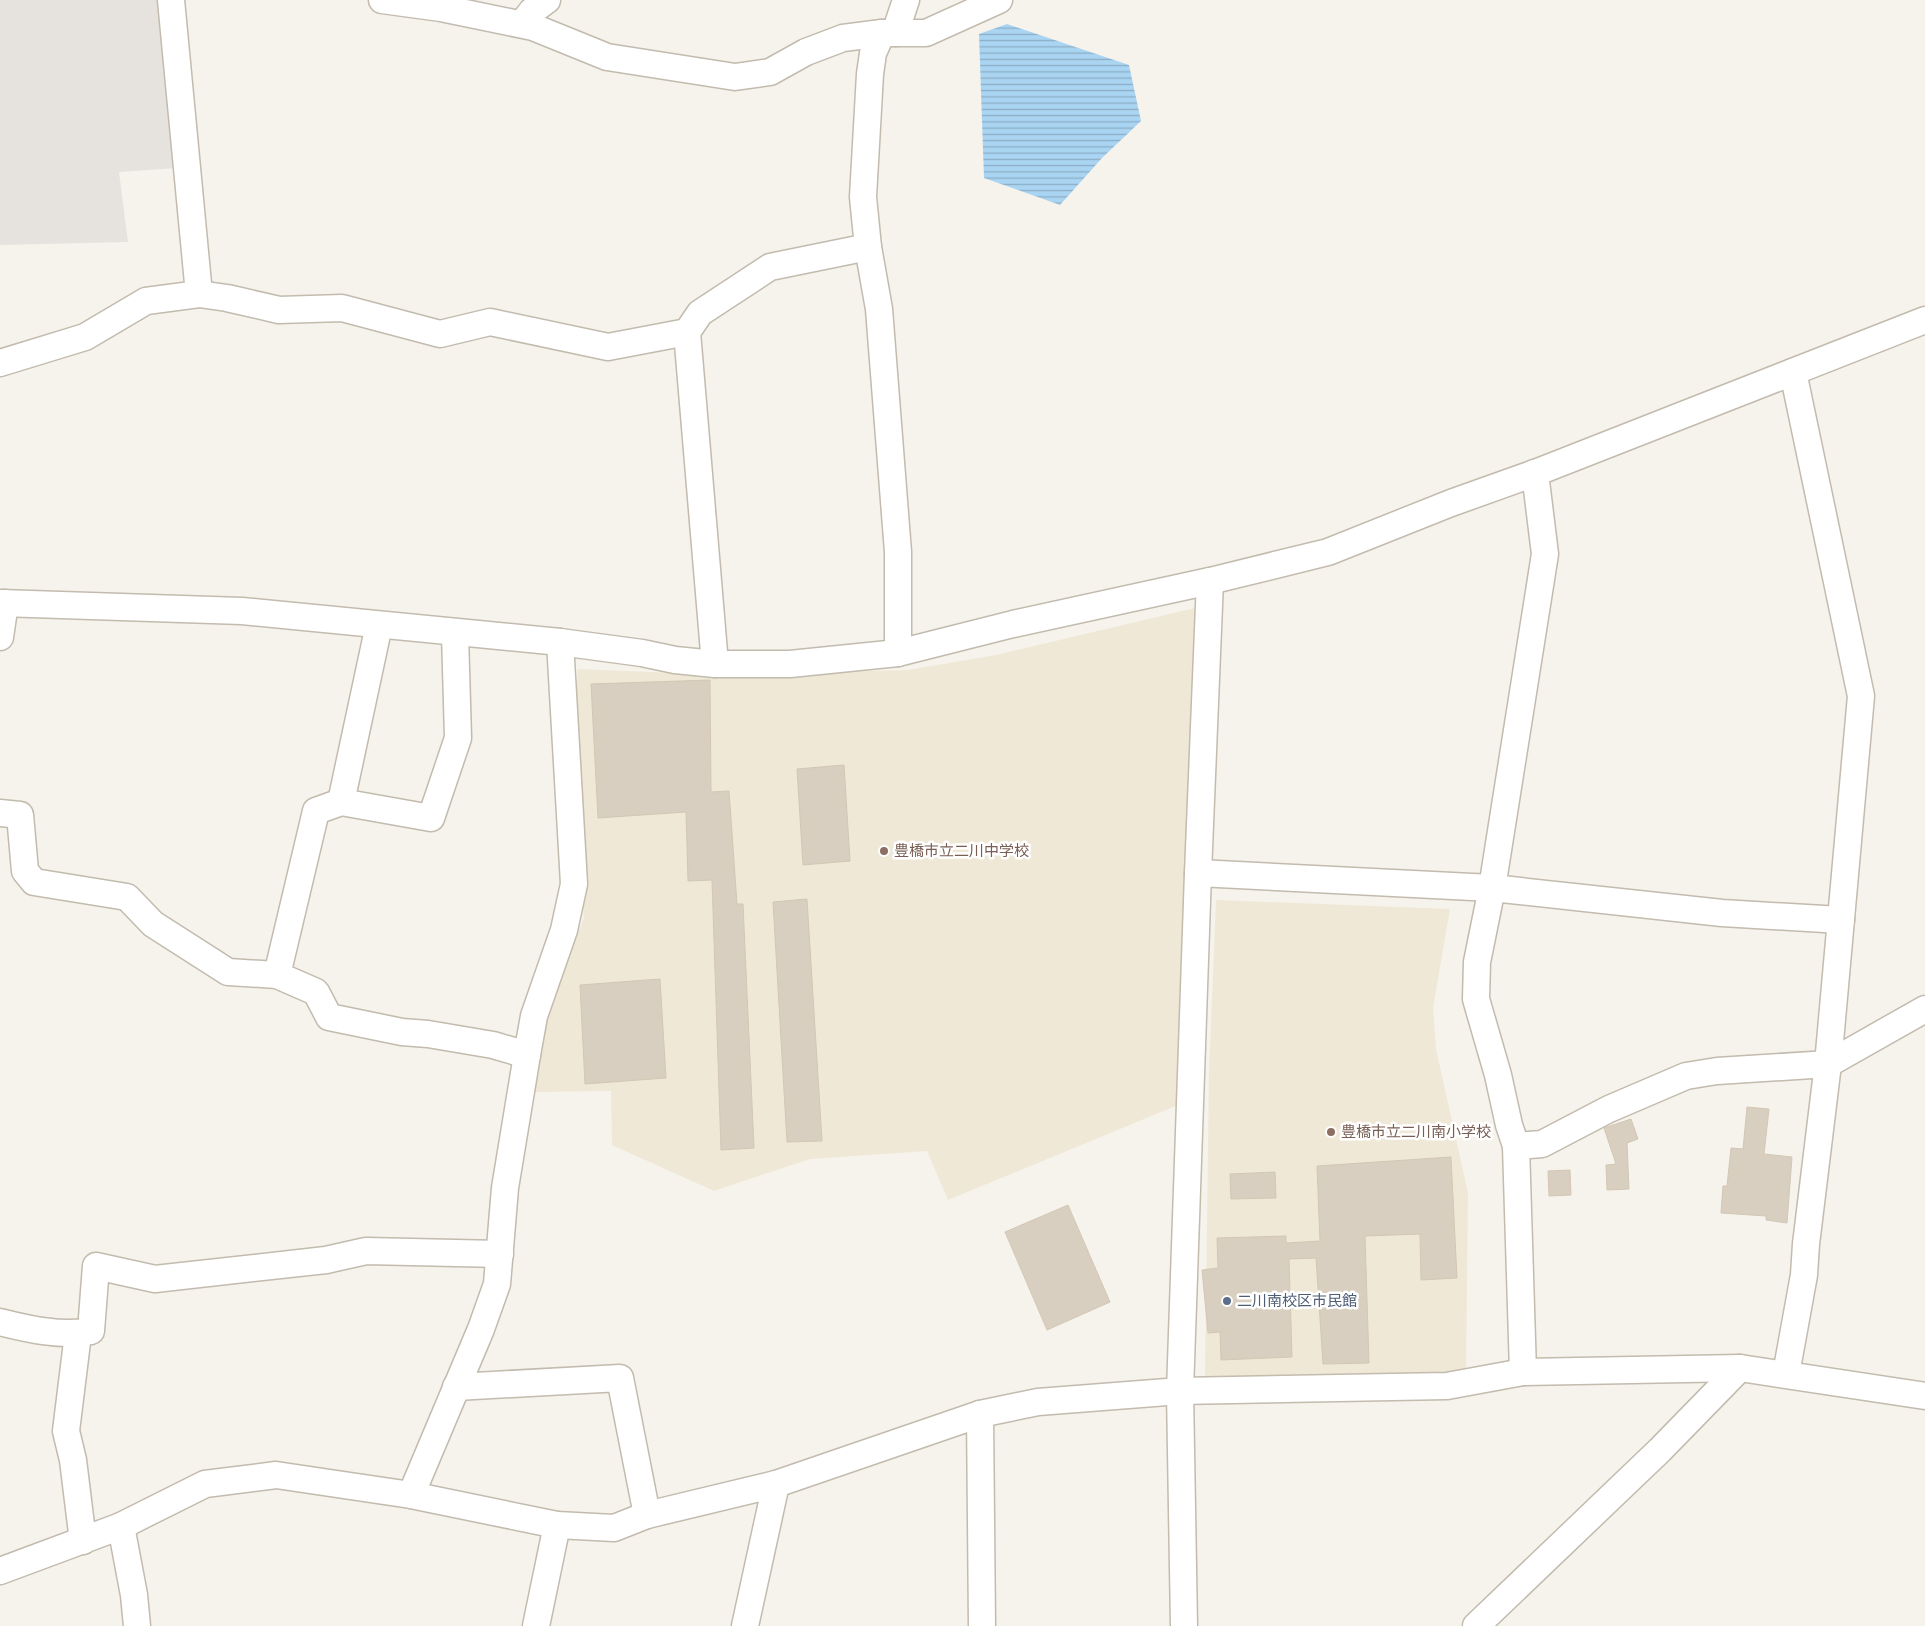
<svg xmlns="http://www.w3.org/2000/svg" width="1925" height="1626" viewBox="0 0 1925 1626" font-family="Roboto,'Noto Sans JP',sans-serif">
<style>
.industrial{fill:#e6e2dd}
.education{fill:#efe8d6}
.water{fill:url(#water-rules)}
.building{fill:#d8cfc1;stroke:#d3c7b4}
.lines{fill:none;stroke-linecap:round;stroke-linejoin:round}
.minor-casing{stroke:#c2bbae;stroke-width:29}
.minor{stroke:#fff;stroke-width:26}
.education-dot{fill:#8d6e63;stroke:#fff;stroke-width:2}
.service-dot{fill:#5c6f8a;stroke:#fff;stroke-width:2}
.labels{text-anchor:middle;stroke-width:5;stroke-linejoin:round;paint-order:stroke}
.education-label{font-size:15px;fill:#785e54;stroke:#fff;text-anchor:start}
.service-label{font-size:15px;fill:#4e5e75;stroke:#fff;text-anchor:start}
</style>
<defs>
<pattern id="water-rules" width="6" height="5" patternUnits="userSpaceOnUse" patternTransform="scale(1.25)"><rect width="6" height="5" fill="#a9d4f2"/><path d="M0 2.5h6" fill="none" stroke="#8caec5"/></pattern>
</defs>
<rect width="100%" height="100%" fill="#f6f3ec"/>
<path class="industrial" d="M0,0h159l17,168 -57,4 9,70 -128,3z"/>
<g class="education">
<path d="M1195,608l7,16 -24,481 -230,95 -21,-49 -117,8 -96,32 -102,-46 -1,-54 -79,1 5,-62 47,-112 -14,-135 8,-114 146,6 184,-5 88,-15z"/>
<path d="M1216,900l234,9 -17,99 3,41 32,144 -2,180 -261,6 4,-307z"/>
</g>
<path class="water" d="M1007,24l122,41 12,56 -39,37 -42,47 -76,-27 -5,-144z"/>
<g class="building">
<path d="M710,680l1,112 18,-1 8,113h6l11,244 -33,2 -9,-270 -24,1 -2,-69 -88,6 -7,-134z"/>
<path d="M844,765l6,96 -47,4 -6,-96z"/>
<path d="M807,899l15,242 -35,1 -14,-240z"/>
<path d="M660,979l6,99 -81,6 -5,-99z"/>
<path d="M1747,1107l22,2 -5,45 28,3 -5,66 -21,-3v-4l-45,-3 2,-27h4l4,-38 12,1z"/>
<path d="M1631,1119l7,20 -11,4 2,46 -22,1 -1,-25 10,-1 -12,-36z"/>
<path d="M1451,1157l6,121 -36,2 -1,-46 -55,2 4,127 -46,1 -7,-106 -27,1 3,98 -71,3 -1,-28 -12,1 -6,-63 16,-2 -1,-30 69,-2v7l34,-2 -3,-75z"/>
<path d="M1570,1170l1,25 -22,1 -1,-25z"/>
<path d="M1275,1172l1,26 -45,1 -1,-25z"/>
<path d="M1068,1205l42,97 -63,28 -42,-98z"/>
</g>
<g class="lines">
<defs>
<g id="minor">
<path d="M382,0l59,8 92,19 74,30 128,20 35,-5 36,-20 37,-14 39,-5h44l73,-33"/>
<path d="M522,24l10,-13 15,-11"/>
<path d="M882,33l-9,20 -3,21 -7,123 5,50 11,62 19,243v101"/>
<path d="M895,33l11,-33"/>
<path d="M199,294l28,4 52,12 63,-2 98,26 50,-12 118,25 79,-15 13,-19 70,-46 98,-20"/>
<path d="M687,332l28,332"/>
<path d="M0,363l85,-26 61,-36 53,-7 -28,-294"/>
<path d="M0,603l242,8 318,31 82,11 33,7 40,4h75l108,-11 115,-29 197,-43 118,-29 123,-49 84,-30 390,-153"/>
<path d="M0,637l5,-34"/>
<path d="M341,802l90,16 27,-80 -3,-104"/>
<path d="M0,813l20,2 5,56 9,11 93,15 26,27 75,48 49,3 39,17 13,25 73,15 26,2 65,11 34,10"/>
<path d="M1198,873l294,15 230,25 119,7"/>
<path d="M277,975l39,-164 25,-9 38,-177"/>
<path d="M1516,1146l26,-2 67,-35 77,-33 31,-5 111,-7 97,-55"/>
<path d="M0,1322c28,7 63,15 91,9l5,-65 59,13 171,-19 40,-9 134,3"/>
<path d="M78,1334l-12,97 7,29 10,81"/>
<path d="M1523,1372l-7,-226 -7,-21 -11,-50 -22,-76 1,-37 15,-74 53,-334 -10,-81"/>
<path d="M1786,1374l18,-99 2,-31 22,-180 33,-368 -68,-324"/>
<path d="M456,1387l164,-9 27,137"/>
<path d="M980,1414l2,212"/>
<path d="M411,1495l70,-166 16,-45 8,-96 22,-133 7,-39 30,-86 10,-46 -14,-242"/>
<path d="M121,1526l13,69 3,31"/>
<path d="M0,1571l121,-45 84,-42 71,-9 135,20 146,30 57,3 33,-13 129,-31 204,-70 58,-12 142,-11 267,-5 76,-14 217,-4 185,28"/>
<path d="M536,1626l21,-101"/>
<path d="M745,1626l31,-142"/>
<path d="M1184,1626l-4,-235 18,-518 12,-292"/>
<path d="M1476,1626l184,-176 80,-82"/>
</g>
</defs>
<use href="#minor" class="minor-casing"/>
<use href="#minor" class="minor"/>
</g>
<g class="education-dot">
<circle cx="884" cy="851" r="5"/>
<circle cx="1331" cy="1132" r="5"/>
</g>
<circle class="service-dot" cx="1227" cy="1301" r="5"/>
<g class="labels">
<g class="education-label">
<text x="894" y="856">豊橋市立二川中学校</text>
<text x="1341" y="1137">豊橋市立二川南小学校</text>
</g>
<g class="service-label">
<text x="1237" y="1306">二川南校区市民館</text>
</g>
</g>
</svg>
